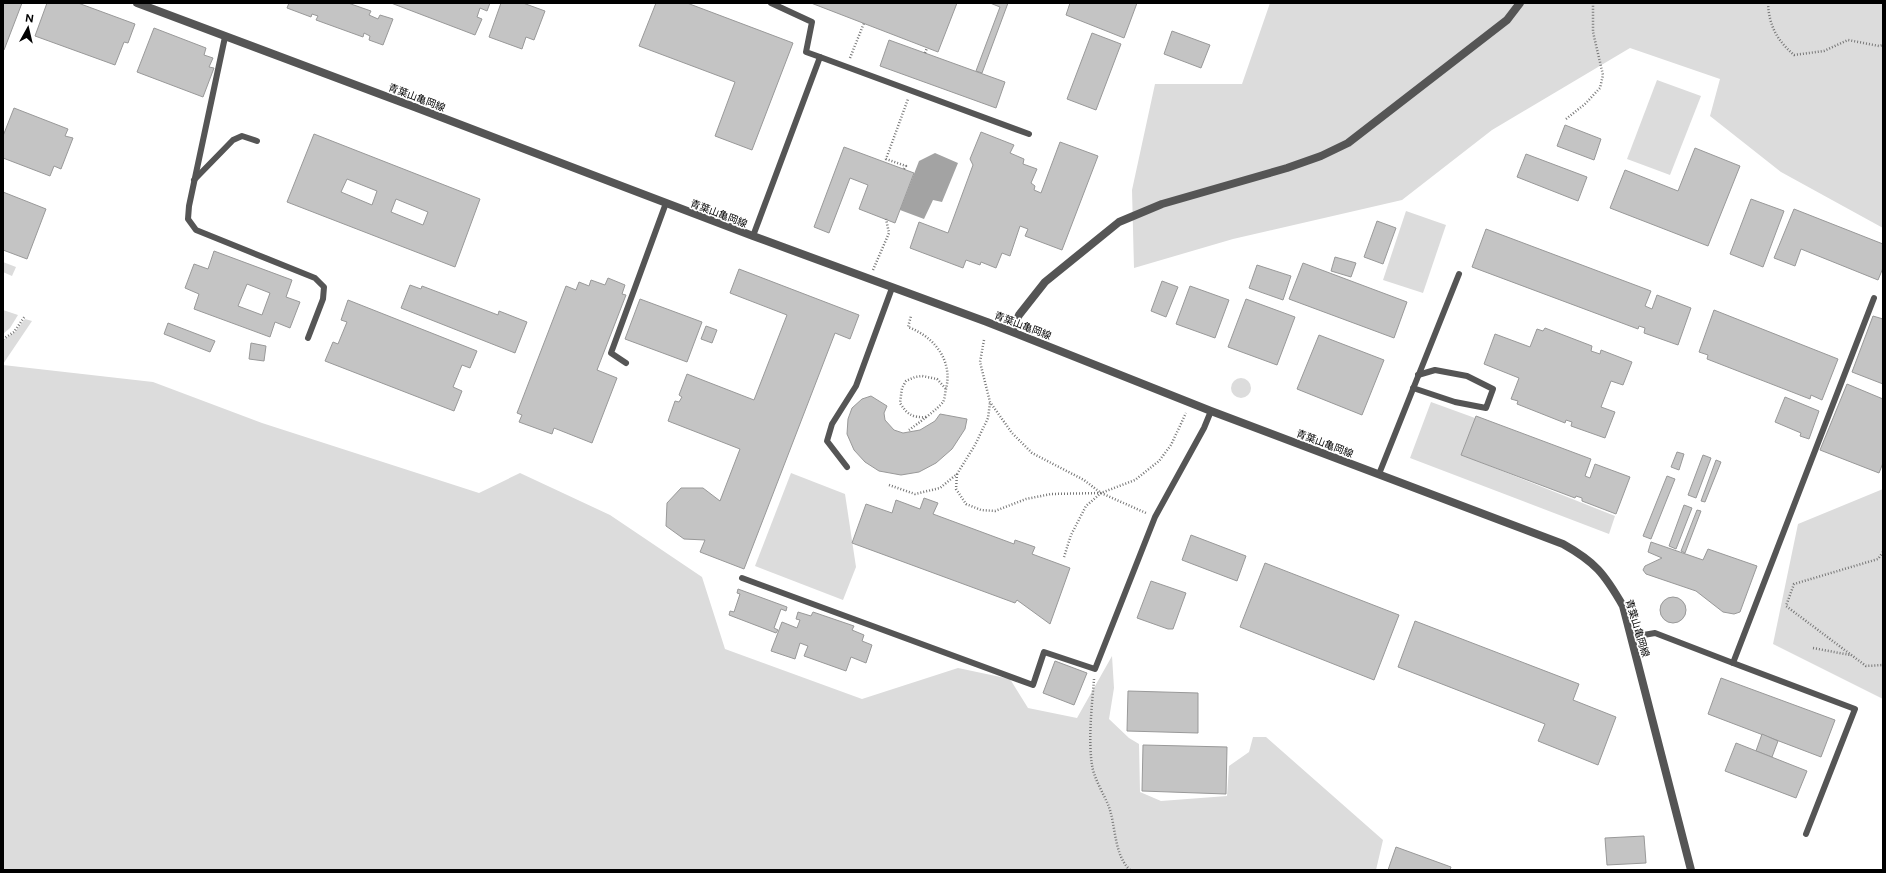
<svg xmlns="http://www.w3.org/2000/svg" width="1886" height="873" viewBox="0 0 1886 873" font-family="Figtree,'Noto Sans JP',sans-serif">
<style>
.green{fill:#dcdcdc}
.water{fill:#a3a3a3}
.building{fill:#c4c4c4;stroke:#999;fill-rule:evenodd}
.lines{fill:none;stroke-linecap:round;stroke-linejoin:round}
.path{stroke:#777;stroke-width:2.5;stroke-dasharray:1 2;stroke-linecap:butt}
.service{stroke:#555;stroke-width:6}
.tertiary{stroke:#555;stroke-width:8}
.labels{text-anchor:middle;stroke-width:3.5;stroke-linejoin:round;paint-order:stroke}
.street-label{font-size:10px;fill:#000;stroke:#fff}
</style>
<rect width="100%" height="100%" fill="#fff"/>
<g class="green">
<path d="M1270,3h613v225l-102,-56 -71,-56 10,-37 -90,-31 -138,82 -90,70 -169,39 -99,29 -2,-78 23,-106h87z"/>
<path d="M1657,80l44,16 -31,79 -43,-16z"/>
<path d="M1406,211l40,14 -23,68 -40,-13z"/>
<path d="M3,262l13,5 -4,9 -9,-4z"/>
<path d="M3,310l15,5 -8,13 -7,6z"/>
<path d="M25,319l7,2 -29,43v-24l12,-8z"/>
<path d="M3,365l150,17 109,41 217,70 41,-20 90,42 92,62 23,72 137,50 96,-31 52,11 18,29 49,10 35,-62 2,32 -5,31 20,19 10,6 1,48 21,9 66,-5 2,-30 20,-14 4,-15h13l117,103 -7,30h-1373z"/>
<circle cx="1241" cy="388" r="10"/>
<path d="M1431,402l44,16 -13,37 153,61 -6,18 -199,-76z"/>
<path d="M791,473l54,21 11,73 -13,33 -88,-34z"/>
<path d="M1883,489v210l-110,-55 25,-120z"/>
</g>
<path class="water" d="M935,153l23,10 -16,39 -9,-2 -9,19 -24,-9 19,-49z"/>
<g class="building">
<path d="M3,3h19l-18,47 -1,-1z"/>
<path d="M47,3h31l57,21 -7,19 -4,-1 -9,23 -80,-29z"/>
<path d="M289,3h59l23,8 -2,4 9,4 2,-4 13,4 -10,26 -14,-5 1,-4 -6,-3 -1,4 -47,-17 2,-4 -6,-2 -1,3 -24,-9z"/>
<path d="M391,3h99l-3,8 -7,-3 -3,9 5,2 -7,16z"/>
<path d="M501,3h22l22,8 -11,29 -8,-3 -4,12 -33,-12z"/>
<path d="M656,3h31l106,40 -41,107 -37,-14 20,-54 -96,-36z"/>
<path d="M811,3h146l-19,49z"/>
<path d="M990,3h18l-26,70 -6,-2 24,-64z"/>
<path d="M1070,3h67l-13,35 -58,-23z"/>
<path d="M154,28l52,20 -2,7 9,3 -4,9 5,1 -11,29 -66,-25z"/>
<path d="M1172,31l38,14 -9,23 -37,-14z"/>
<path d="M1092,33l29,11 -25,66 -29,-11z"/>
<path d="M889,40l116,42 -9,26 -116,-42z"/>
<path d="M14,108l54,21 -3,7 8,2 -12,31 -7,-3 -4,10 -47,-18v-22z"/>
<path d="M1565,125l36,14 -7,21 -37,-14z"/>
<path d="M981,132l33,13 -4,8 14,6 -1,5 14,5 -6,14 4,3 -1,4 7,3 19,-51 38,14 -36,94 -37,-14 3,-7 -8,-3 -10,30 -8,-3 -6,15 -15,-6 -1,3 -14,-5 -3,8 -53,-20 9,-26 29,11 25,-68 -3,-6z"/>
<path d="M314,134l166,65 -25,68 -168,-65zM347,179l30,12 -5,14 -31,-13zM396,199l32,13 -5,13 -32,-13z"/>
<path d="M844,147l70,26 -19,50 -36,-14 9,-24 -18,-7 -21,55 -15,-6z"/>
<path d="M1695,148l45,18 -32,80 -98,-38 15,-38 53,21z"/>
<path d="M1526,154l61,23 -9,24 -61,-24z"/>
<path d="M3,192l43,17 -19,50 -24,-9z"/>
<path d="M1751,199l33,12 -21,56 -33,-13z"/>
<path d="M1794,209l89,35v24l-5,12 -77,-31 -6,17 -21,-8z"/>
<path d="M1377,221l19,7 -13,36 -19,-7z"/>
<path d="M1486,229l165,62 -6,15 7,3 5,-14 34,13 -13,37 -34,-12 1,-5 -6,-2 -1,3 -166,-62z"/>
<path d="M214,251l78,29 -6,17 14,5 -10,26 -15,-6 -5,15 -76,-28 5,-15 -14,-6 9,-24 14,5zM247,284l23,9 -8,22 -24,-9z"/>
<path d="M1335,257l21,6 -5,14 -20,-6z"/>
<path d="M1303,263l104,39 -13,36 -105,-39z"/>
<path d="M1257,265l34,11 -8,24 -34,-12z"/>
<path d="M739,269l120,46 -9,24 -15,-6 -91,236 -44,-17 5,-12 -21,-1 -18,-13 1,-23 14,-15h22l17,13 20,-52 -72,-28 7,-20 4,1 3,-5 -3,-2 8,-21 67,26 33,-85 -57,-22z"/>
<path d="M608,278l17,7 -3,9 4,1 -29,75 20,8 -25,65 -38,-15 -2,6 -33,-12 3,-7 -5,-2 49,-127 10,4 3,-8 10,4 2,-6 14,5z"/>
<path d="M1162,281l16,6 -12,30 -15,-6z"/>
<path d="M410,285l11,4 1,-3 76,29 1,-4 28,11 -12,31 -114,-45z"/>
<path d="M1190,286l39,14 -14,38 -39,-14z"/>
<path d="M640,299l62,23 -15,40 -62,-23z"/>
<path d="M1246,299l49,18 -18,48 -49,-18z"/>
<path d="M348,300l129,51 -7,17 -8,-3 -9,22 9,4 -8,20 -129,-50 8,-19 5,2 9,-22 -6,-2z"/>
<path d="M1714,310l124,49 -16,41 -11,-5 -1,4 -103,-40 1,-4 -9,-3z"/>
<path d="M1873,316l10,3v65l-31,-12z"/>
<path d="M168,323l47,18 -5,11 -46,-18z"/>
<path d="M706,326l11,4 -5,13 -11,-4z"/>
<path d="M1545,328l47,18 -1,5 9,3 1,-4 31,12 -9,23 -12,-4 -10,26 14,5 -10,26 -34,-12 1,-4 -6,-2 -1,3 -48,-19 1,-3 -7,-2 8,-21 -35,-14 11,-30 35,13 7,-18 6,2z"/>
<path d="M1319,335l65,25 -22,55 -65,-26z"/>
<path d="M251,343l15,3 -2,15 -15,-2z"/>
<path d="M1847,384l36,15v64l-4,10 -59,-23z"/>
<path d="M871,396l16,10 -3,7 1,7 9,10 9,3 17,-3 15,-9 5,-7 27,5 -2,10 -13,20 -16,14 -17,9 -18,3 -22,-4 -14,-9 -11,-12 -7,-16 1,-15 4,-11 10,-9z"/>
<path d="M1785,397l34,14 -10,28 -9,-3 1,-3 -26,-11z"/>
<path d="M1476,416l115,43 -6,17 5,2 5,-14 35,13 -14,37 -34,-13v-3l-6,-2 -1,2 -114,-43z"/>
<path d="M1677,452l7,2 -5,16 -8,-3z"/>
<path d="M1703,455l8,3 -15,40 -8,-3z"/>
<path d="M1716,460l5,2 -16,40 -4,-1z"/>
<path d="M1667,476l8,3 -24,60 -8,-3z"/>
<path d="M924,498l14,5 -5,11 81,30 1,-4 20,7 -3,7 38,14 -20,56 -33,-24 -2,3 -163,-60 14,-39 26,9 4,-13 24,9z"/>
<path d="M1684,505l8,3 -16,41 -7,-3z"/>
<path d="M1697,510l4,1 -16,42 -4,-2z"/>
<path d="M1191,535l55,21 -9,25 -55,-21z"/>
<path d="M1651,542l52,18 5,-11 49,17 -17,46 -6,2 -11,-2 -27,-21 -50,-17 -3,-4 2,-4 17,-8 -14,-6z"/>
<path d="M1265,563l134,52 -25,65 -134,-53z"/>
<path d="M1151,581l35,12 -13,36h-5l-31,-11z"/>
<path d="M738,589l49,18 -1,4 -5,-2 -7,19 4,2 -2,3 -47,-18 1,-4 4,1 6,-18 -3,-1z"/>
<circle cx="1673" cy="610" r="13"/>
<path d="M798,612l13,4 2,-4 41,14 -2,4 12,5 -2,6 10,4 -6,18 -15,-6 -5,14 -42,-15 4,-10 -8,-3 -5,16 -24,-8 11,-29 15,6 3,-8 -4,-1z"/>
<path d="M1415,621l164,63 -6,16 43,17 -18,48 -60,-24 7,-17 -147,-57z"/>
<path d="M1055,661l32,12 -13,32 -31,-12z"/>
<path d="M1721,678l114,42 -14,37 -113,-43z"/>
<path d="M1128,691l70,2v40l-71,-2z"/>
<path d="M1762,734l16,7 -6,16 -16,-6z"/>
<path d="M1736,743l71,28 -11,27 -71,-27z"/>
<path d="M1143,745l84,2 -1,47 -84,-3z"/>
<path d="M1644,836l2,27 -39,2 -2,-27z"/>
<path d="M1396,847l55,20 -1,3h-62z"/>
</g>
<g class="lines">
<g class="path">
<path d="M1768,3c1,23 9,37 26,52l30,-4 24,-11 31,6 4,-1"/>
<path d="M925,53l2,-5"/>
<path d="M850,58l14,-35"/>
<path d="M1566,119l19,-15 15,-16 3,-13 -10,-43v-29"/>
<path d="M904,169l2,-3 -20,-7 22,-60"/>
<path d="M873,270l16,-37 -3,-14"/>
<path d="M3,339l11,-7 11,-16"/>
<path d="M984,340l-4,22 10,40 22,31 20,20 52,27 17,13 45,20"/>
<path d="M926,417c-14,1 -19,-3 -26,-14l2,-15 4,-7 9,-4 7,-1 15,3 9,10"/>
<path d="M909,430c8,-6 29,-21 34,-28 2,-4 2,-9 3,-13 7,-28 -11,-52 -38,-62l3,-11"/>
<path d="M957,474l-1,15 10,15 15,6 14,1 31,-12 25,-5 50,-1 34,-13 24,-19 12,-16 15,-32"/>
<path d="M889,485l26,9 25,-6 17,-14 18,-29 13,-27 2,-15"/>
<path d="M1883,552l-5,7 -84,25 -8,22 80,60 17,-1"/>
<path d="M1064,557l7,-22 15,-29 15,-13"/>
<path d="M1813,648l37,7"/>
<path d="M1094,679c-2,26 -6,60 -2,86 2,14 12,29 17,42 7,20 5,48 21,63"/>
</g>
<g class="service">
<path d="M771,3l41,19 -6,30 14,5"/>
<path d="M225,37l-36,169 -1,13 8,11 119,48 9,9 -1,12 -15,39"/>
<path d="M194,180l39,-40 9,-4 15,5"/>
<path d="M753,236l67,-179 209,77"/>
<path d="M626,363l-15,-10 55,-150"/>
<path d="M1413,388l42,14 31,6 7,-19 -26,-13 -32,-6 -17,5"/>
<path d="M847,467l-20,-26 5,-17 24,-38 36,-98"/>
<path d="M1379,474l80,-200"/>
<path d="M742,578l291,107 11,-33 51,17 60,-152 49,-89 7,-17"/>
<path d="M1632,637l23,-4 78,30 141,-365"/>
<path d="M1733,663l122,46 -49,125"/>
</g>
<g class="tertiary">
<path d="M137,3l280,105 336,128 234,86 224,89 352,133c32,18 41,29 60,62l68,264"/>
<path d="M1012,331l7,-16 26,-33 74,-60 43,-18 125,-36 34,-12 27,-13 159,-123 13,-17"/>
</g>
</g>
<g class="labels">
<g class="street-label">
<text transform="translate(417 97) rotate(21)" y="4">青葉山亀岡線</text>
<text transform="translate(719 213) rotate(21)" y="4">青葉山亀岡線</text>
<text transform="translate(1023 325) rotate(21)" y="4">青葉山亀岡線</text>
<text transform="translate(1325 443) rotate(21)" y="4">青葉山亀岡線</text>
<text transform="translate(1638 628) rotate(73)" y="4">青葉山亀岡線</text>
</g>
</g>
<rect width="1886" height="873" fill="none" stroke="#000000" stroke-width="8"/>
<g transform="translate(28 28) rotate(8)" stroke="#ffffff" stroke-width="3" paint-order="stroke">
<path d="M0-3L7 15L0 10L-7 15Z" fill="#000000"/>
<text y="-6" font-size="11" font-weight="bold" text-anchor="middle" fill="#000000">N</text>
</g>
</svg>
